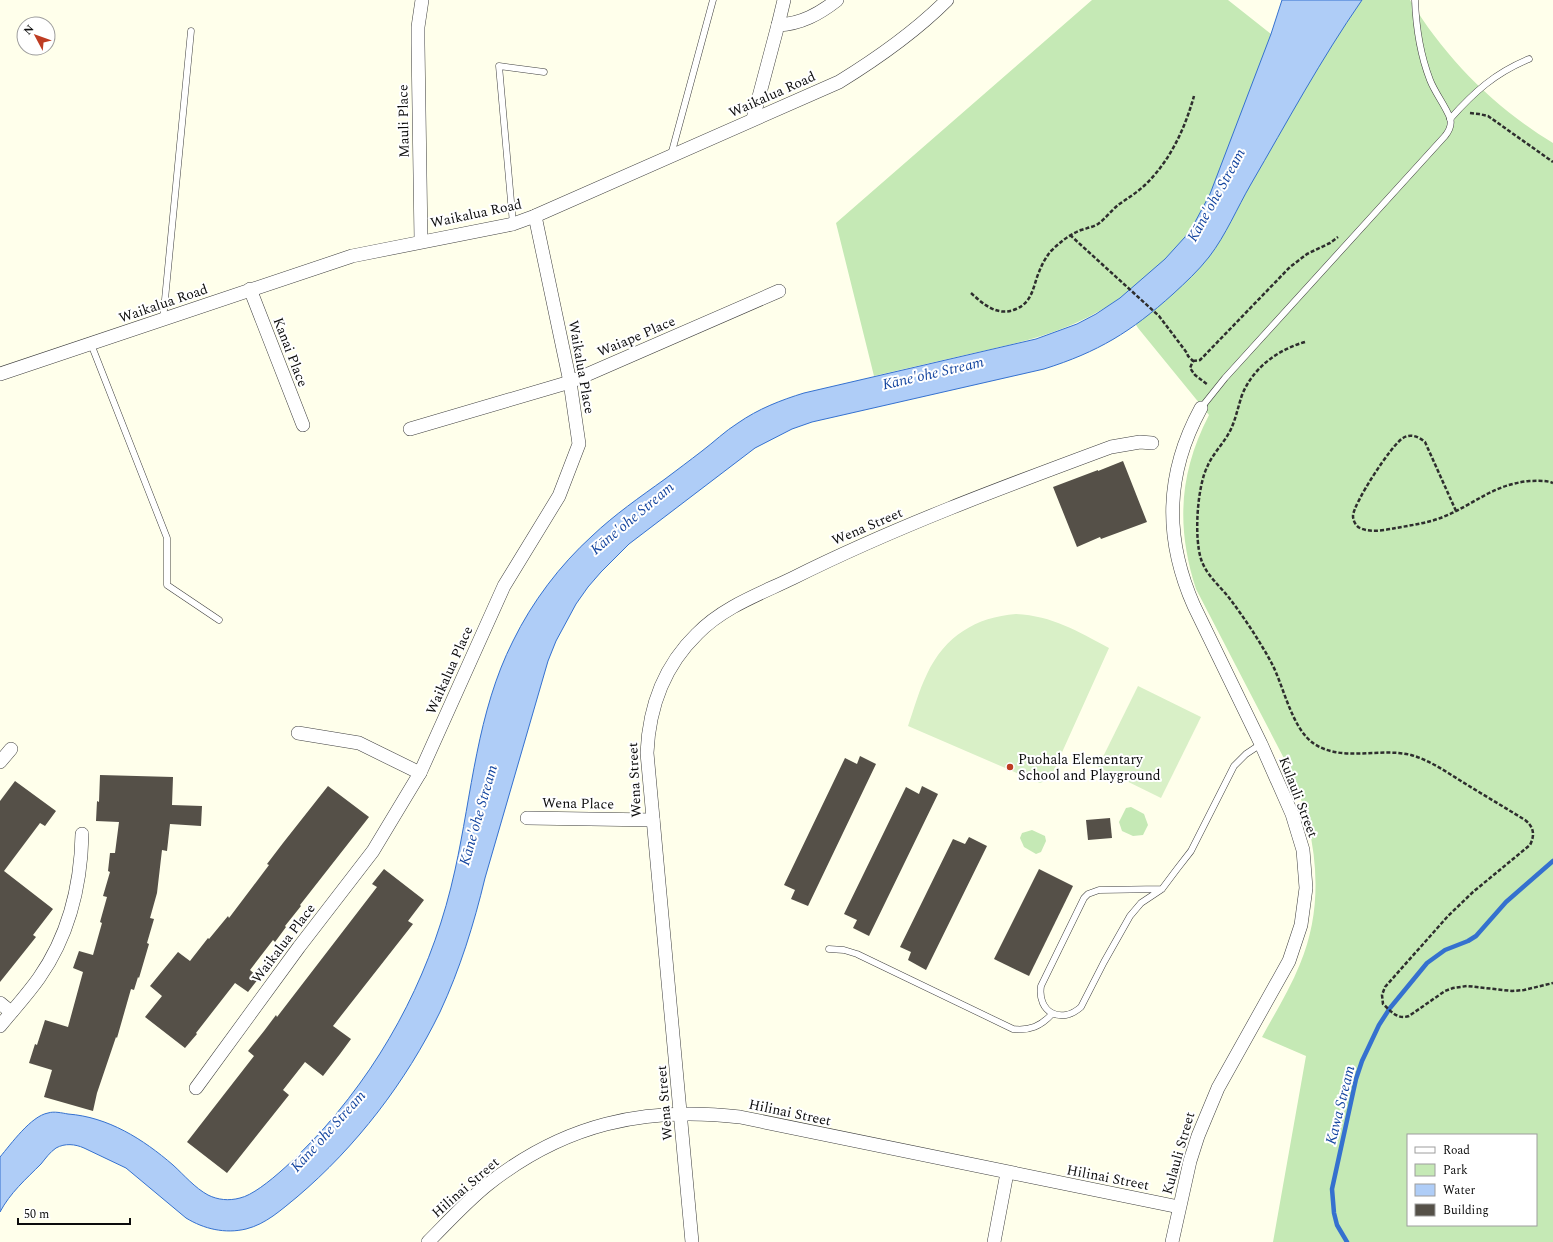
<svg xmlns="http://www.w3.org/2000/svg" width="1553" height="1242" viewBox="0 0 1553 1242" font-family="Spectral,serif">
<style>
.green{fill:#c5e9b5;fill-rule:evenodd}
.pitch{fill:#d9f0c7}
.water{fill:#afcdf7;stroke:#3571cf}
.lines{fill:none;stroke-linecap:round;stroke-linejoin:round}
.stream{stroke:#3571cf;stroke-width:4.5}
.building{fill:#555048}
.lane-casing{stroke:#3f3f3f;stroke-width:7}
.street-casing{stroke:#3f3f3f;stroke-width:14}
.path{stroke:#2e2e2e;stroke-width:2.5;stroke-dasharray:4 2;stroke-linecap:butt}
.lane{stroke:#fff;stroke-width:6}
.street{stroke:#fff;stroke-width:13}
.poi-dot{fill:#be3c22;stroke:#fff;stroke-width:1.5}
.labels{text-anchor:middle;stroke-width:4;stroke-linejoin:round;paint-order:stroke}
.street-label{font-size:14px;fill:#0c0c0c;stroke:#fff}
.poi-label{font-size:14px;fill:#0c0c0c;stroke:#fff;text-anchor:start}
.water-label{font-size:15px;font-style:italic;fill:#14459f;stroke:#fff}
</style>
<rect width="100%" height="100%" fill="#ffffeb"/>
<g class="green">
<path d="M1092,0h136l43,34 75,-11 16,-23h48c36,59 84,107 143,143v1099h-280l33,-186 -44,-19c13,-24 28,-48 38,-73 27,-64 16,-135 -11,-196l-93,-179c-20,-62 -17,-116 13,-174l-71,-87 -18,-30c-46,32 -89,42 -142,54 -35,8 -70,16 -104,24l-38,-153zM1408,1135h128v90h-128z"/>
<path d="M1131,807l13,7 4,11 -5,10 -10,1 -11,-5 -3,-9 7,-14z"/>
<path d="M1032,830l13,6 1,5 -5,11 -5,2 -12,-7 -4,-9 2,-5z"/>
</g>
<g class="pitch">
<path d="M1016,614c37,2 61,17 93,34l-59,131 -10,4 -132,-57c6,-17 11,-36 19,-52 18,-38 49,-57 89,-60z"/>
<path d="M1138,686l63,31 -40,81 -63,-31z"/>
</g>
<path class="water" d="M1282,0h80c-41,59 -75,122 -111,184 -14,24 -25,51 -42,73 -11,14 -23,25 -36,37 -42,38 -75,58 -129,75l-232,53 -20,7 -37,19 -126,96 -28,28 -13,15 -12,17 -20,37 -8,20 -63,217c-11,46 -25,91 -45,134 -34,70 -84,135 -143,185 -16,13 -31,27 -51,32 -21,5 -42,0 -60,-11l-60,-50 -42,-20c-9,-4 -19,-5 -28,0 -6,4 -11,11 -15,16 -15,15 -31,29 -41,48v-55c11,-13 31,-41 48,-44 6,-2 14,0 20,1 40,3 75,25 105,51 11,10 22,23 35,30 10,5 21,6 32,3 23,-5 69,-53 85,-71 65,-74 109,-161 130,-257 17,-77 22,-158 58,-229 19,-39 47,-76 79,-105 22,-21 48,-39 73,-57 12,-9 24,-18 37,-28 12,-9 23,-20 36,-28 20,-14 43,-23 66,-30l232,-54 41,-15 19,-10 24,-16 45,-39 20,-22 9,-13 16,-30 61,-160z"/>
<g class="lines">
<path class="stream" d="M1347,1242l-10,-17 -3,-12 -2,-24 24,-110 6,-18 17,-36 11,-17 37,-45 18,-13 23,-9 8,-5 30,-34 47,-41"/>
</g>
<g class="building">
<path d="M1123,461l24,61 -46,17 -1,-2 -23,10 -24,-60 45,-17v1z"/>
<path d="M860,756l16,8 -68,142 -17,-7 4,-9 -11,-5 61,-127 12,6z"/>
<path d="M100,775l73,2 -1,28 30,1 -1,20 -31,-2 -3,27 -5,-1 -5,43 -7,25 4,1 -7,24 2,1 -10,34 -1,-1 -4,13 -3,-1 -14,49 -1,-1 -19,56 -4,18 -49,-14 8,-27 -23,-7 6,-19 2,1 8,-25 23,7 15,-55 -10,-4 6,-17 14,4 9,-32 -2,-1 7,-25 -4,-1 7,-24 -2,-1 2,-18h5l4,-31 -23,-1 1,-20 2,1z"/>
<path d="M15,781l41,30 -11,15 -5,-3 -36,48 49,38 -20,26 3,2 -36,45v-181z"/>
<path d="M328,786l41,31 -69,88 1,1 -16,20 1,1 -11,15 -2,-2 -23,30 9,8 -11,14 -13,-9 -39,50 1,1 -12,14 -40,-31 17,-21 -12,-10 28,-34 12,9 18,-23 1,1 19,-23 1,2 40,-53 -2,-1 16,-21z"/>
<path d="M922,786l16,8 -69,142 -16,-8 4,-8 -13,-6 62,-127 13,7z"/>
<path d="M1110,818l2,20 -24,2 -2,-20z"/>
<path d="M969,837l18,9 -61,124 -18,-10 3,-8 -11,-5 53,-108 12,5z"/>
<path d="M384,869l40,31 -16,21 5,3 -80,102 18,13 -11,15 -17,22 -18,-14 -22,28 6,5 -62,78 -40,-31 67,-86 -6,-5 16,-20 12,-16 1,2 100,-130 -5,-3z"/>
<path d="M1039,869l34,17 -44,90 -35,-17z"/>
</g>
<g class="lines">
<defs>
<g id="lane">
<path d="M1450,119c24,-27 45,-46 79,-60"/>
<path d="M671,155l42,-155"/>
<path d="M513,224l-14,-158 45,6"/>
<path d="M163,320l28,-289"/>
<path d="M91,344l76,194v47l52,35"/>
<path d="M1201,408l24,-30 220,-242c4,-5 7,-12 5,-18 -5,-13 -15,-25 -20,-38 -10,-26 -14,-53 -15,-80"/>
<path d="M1162,889l-63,1 -11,4 -4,4 -43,88c-4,26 20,39 40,21l23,-45 26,-46 11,-13 21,-14 15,-20 14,-18 43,-85 12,-12 15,-10"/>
<path d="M829,949l15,1 13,4 156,75c17,2 28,-3 39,-15"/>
</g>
<g id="street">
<path d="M778,25l6,-25"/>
<path d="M753,119l25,-94c23,-1 41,-11 59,-25"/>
<path d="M421,241l-3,-197v-17l4,-27"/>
<path d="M250,289l53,136"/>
<path d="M0,374l352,-118 161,-32 22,-8 304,-134c39,-24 76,-50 108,-82"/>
<path d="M410,429l160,-47 209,-91"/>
<path d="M298,733l61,10 61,30"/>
<path d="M0,762l11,-13"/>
<path d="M527,818l126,2"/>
<path d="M0,1003l11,9"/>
<path d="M0,1026c13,-16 27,-31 39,-48 30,-43 42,-92 43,-144"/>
<path d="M196,1088l103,-141 74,-96 47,-78 84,-187 55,-90 20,-52 -9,-62 -35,-166"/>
<path d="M428,1242c19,-19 38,-40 59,-57 77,-61 157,-79 253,-68l439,90"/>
<path d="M692,1242l-45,-489c2,-46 17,-87 50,-119 26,-27 63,-40 96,-56 102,-51 210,-91 318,-131l29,-5 12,1"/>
<path d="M994,1242l13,-69"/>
<path d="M1172,1242l18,-81 8,-25 20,-48 71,-127 12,-36 5,-37 -3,-38 -11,-36 -31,-70 -67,-138c-30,-68 -29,-132 7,-198"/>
</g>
</defs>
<use href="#lane" class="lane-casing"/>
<use href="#street" class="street-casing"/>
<g class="path">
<path d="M1470,113l9,1 9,2 65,46"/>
<path d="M1070,235l89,81 28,37 1,3 5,5 -3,7 5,7 13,10"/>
<path d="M971,293c13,12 27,24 45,16 17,-7 17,-23 23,-37 3,-8 7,-15 12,-21 9,-9 18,-16 30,-21 6,-2 12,-3 17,-6 7,-5 13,-13 20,-19 10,-7 20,-13 29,-22 24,-24 38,-55 47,-87"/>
<path d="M1305,342c-28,8 -52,26 -63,53 -4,12 -6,23 -11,34 -6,13 -17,23 -23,36 -11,21 -14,72 -7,94 5,16 19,27 29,40 15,20 29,41 41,63 13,24 20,65 42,81 28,20 66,4 98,12 18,5 34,16 50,26 21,13 43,26 64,39 9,7 10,15 5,25l-57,47 -25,24 -63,71 -3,8 1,9c8,7 14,16 26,12l36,-25 8,-3 14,-2 45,5 12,-1 29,-7"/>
<path d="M1193,361l7,-1 3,-3 87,-90 17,-13 23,-11 8,-6"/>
<path d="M1456,511l-31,-69c-6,-5 -14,-9 -22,-4 -11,6 -50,66 -50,78 0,5 3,10 7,12 11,5 25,2 36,0 16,-3 32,-5 47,-11 32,-13 49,-32 86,-36 8,0 17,-1 24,2"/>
</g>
<use href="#lane" class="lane"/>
<use href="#street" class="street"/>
</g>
<circle class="poi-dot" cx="1010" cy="767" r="4"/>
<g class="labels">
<g class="street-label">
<text transform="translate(772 94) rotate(-24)" y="5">Waikalua Road</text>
<text transform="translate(403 121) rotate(-91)" y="5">Mauli Place</text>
<text transform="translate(476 213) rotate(-12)" y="5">Waikalua Road</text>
<text transform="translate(163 303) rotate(-19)" y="5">Waikalua Road</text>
<text transform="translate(636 336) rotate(-23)" y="5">Waiape Place</text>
<text transform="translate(291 352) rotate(69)" y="5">Kanai Place</text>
<text transform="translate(582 367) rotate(80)" y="5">Waikalua Place</text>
<text transform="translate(867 526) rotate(-23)" y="5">Wena Street</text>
<text transform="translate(449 670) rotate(-66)" y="5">Waikalua Place</text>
<text transform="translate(634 780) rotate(-93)" y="5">Wena Street</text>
<text transform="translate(1299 797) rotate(69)" y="5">Kulauli Street</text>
<text transform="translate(578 803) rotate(1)" y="5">Wena Place</text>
<text transform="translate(283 943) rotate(-53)" y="5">Waikalua Place</text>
<text transform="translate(664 1103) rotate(-95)" y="5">Wena Street</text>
<text transform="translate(790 1112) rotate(12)" y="5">Hilinai Street</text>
<text transform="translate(1178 1153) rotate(-74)" y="5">Kulauli Street</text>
<text transform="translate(1108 1177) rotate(11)" y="5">Hilinai Street</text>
<text transform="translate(465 1187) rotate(-41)" y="5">Hilinai Street</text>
</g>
<g class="poi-label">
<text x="1018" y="764">Puohala Elementary<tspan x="1018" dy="16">School and Playground</tspan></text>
</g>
<g class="water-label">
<text transform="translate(1216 195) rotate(-61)" y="5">Kāne'ohe Stream</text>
<text transform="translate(933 373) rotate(-13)" y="5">Kāne'ohe Stream</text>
<text transform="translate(632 518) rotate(-40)" y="5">Kāne'ohe Stream</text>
<text transform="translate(478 815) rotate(-74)" y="5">Kāne'ohe Stream</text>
<text transform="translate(1340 1105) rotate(-76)" y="5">Kawa Stream</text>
<text transform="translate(328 1131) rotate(-48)" y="5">Kāne'ohe Stream</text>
</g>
</g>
<rect x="1407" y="1134" width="130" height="92" fill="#ffffff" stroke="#9e9e9e"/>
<rect x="1415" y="1147" width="20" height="6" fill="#ffffff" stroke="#9e9e9e"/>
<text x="1443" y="1154" font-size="12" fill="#0c0c0c">Road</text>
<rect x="1415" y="1164" width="20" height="12" fill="#c5e9b5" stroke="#9e9e9e"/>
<text x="1443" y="1174" font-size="12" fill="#0c0c0c">Park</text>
<rect x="1415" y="1184" width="20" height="12" fill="#afcdf7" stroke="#9e9e9e"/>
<text x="1443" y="1194" font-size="12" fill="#0c0c0c">Water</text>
<rect x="1415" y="1204" width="20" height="12" fill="#555048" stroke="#9e9e9e"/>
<text x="1443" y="1214" font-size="12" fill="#0c0c0c">Building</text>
<g transform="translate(36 36) rotate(311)"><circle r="19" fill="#ffffff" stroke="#9e9e9e"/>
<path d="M0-3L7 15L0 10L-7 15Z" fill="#be3c22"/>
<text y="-6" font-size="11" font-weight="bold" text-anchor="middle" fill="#0c0c0c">N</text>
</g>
<path d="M18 1218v6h112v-6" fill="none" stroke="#0c0c0c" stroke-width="2"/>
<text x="24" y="1218" font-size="12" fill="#0c0c0c" stroke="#ffffff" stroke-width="3" paint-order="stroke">50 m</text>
</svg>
